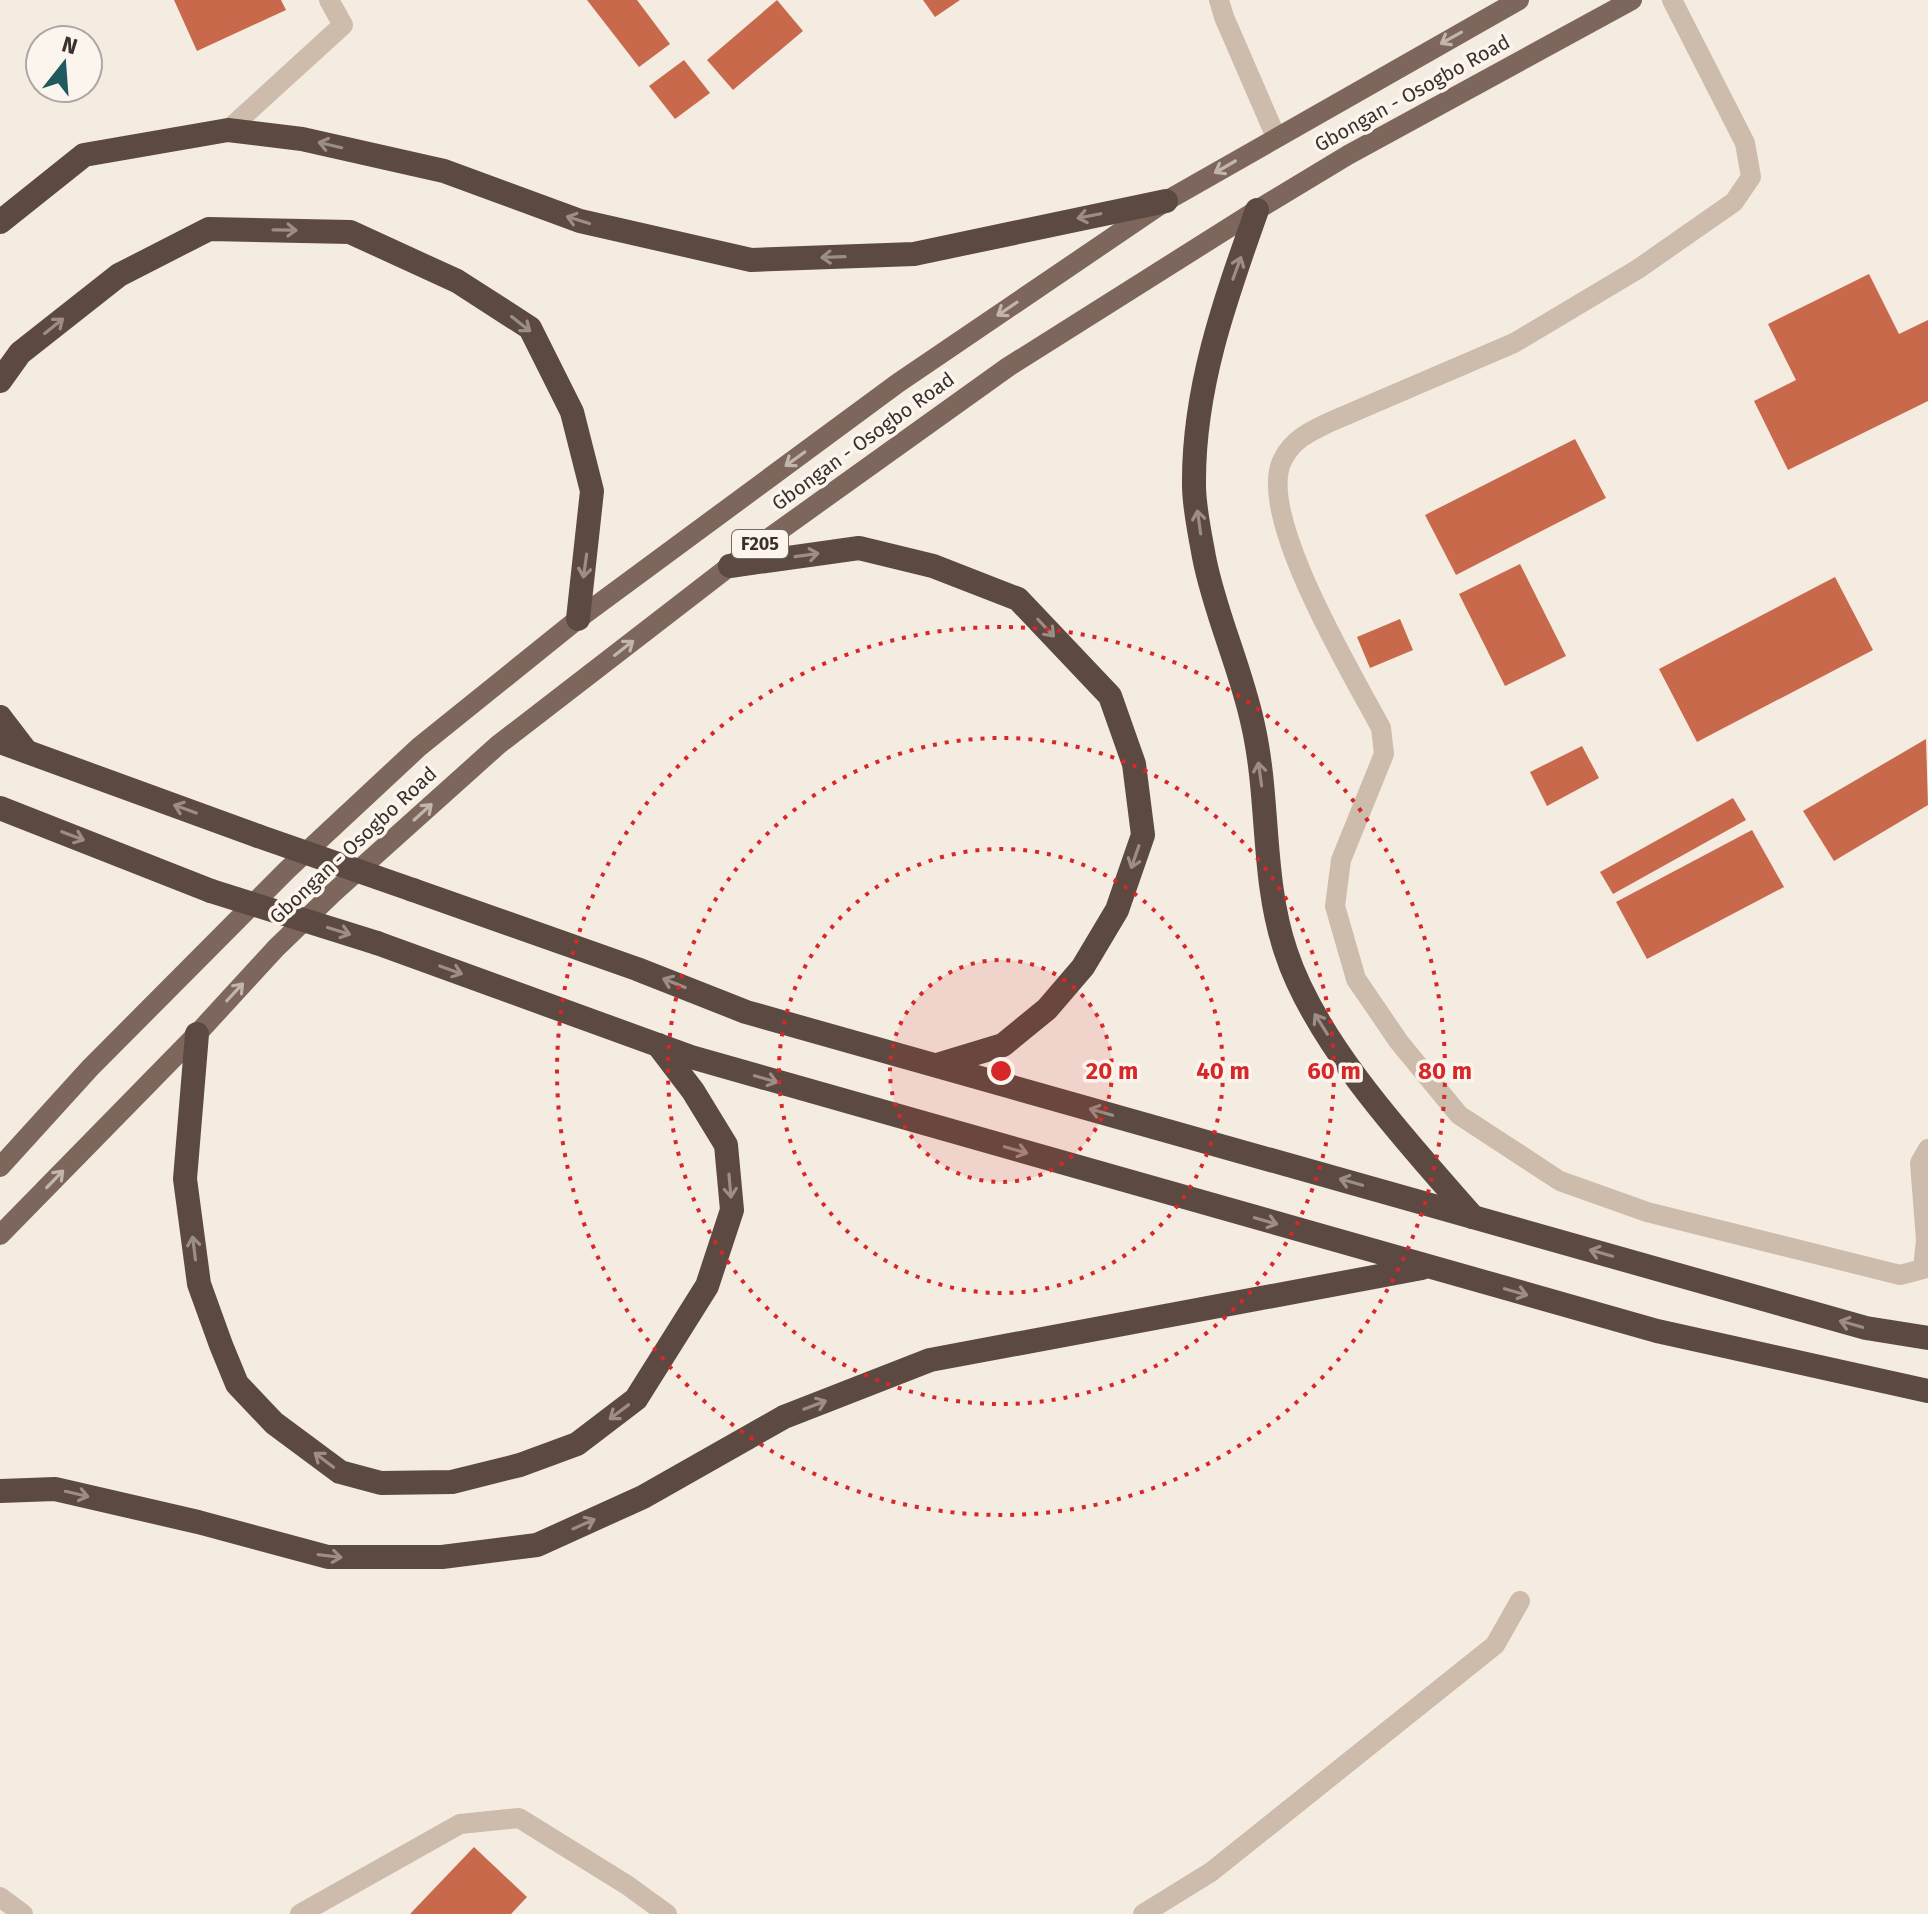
<svg xmlns="http://www.w3.org/2000/svg" width="1928" height="1914" viewBox="0 0 1928 1914" font-family="'Fira Sans',sans-serif">
<style>
.building{fill:#c8694b}
.lines{fill:none;stroke-linecap:round;stroke-linejoin:round}
.minor{stroke:#cdbbac;stroke-width:20}
.major{stroke:#7d675c;stroke-width:20}
.highway{stroke:#5c4a42;stroke-width:24}
.highway-bridge{stroke:#5c4a42;stroke-width:24}
.oneway{stroke:#c2b5ac}
.oneway2{stroke:#9c8e87}
.ring{fill:none;stroke:#d62828;stroke-width:4;stroke-dasharray:4 8}
.labels{text-anchor:middle;stroke-width:7;stroke-linejoin:round;paint-order:stroke}
.shield{fill:#fbf5ee;stroke:#756b66;stroke-width:2}
.shield-label{font-size:18px;font-weight:bold;fill:#3b302b}
.street-label{font-size:20px;fill:#3b302b;stroke:#fbf5ee}
.centre{fill:#d62828;stroke:#fbf5ee;stroke-width:4}
.ring-label{font-size:24px;text-anchor:middle;font-weight:bold;fill:#d62828;stroke:#fbf5ee;stroke-width:7;stroke-linejoin:round;paint-order:stroke}
</style>
<rect width="100%" height="100%" fill="#f4ebe1"/>
<g class="building">
<path d="M174,0h107l5,10 -89,41z"/>
<path d="M587,0h50l33,44 -31,23z"/>
<path d="M777,0l26,31 -70,59 -26,-30z"/>
<path d="M923,0h37l-25,17z"/>
<path d="M684,60l26,33 -35,26 -26,-33z"/>
<path d="M1869,274l30,60 29,-14v81l-140,69 -34,-69 42,-21 -28,-56z"/>
<path d="M1575,439l31,59 -150,77 -31,-60z"/>
<path d="M1520,564l46,92 -61,30 -46,-92z"/>
<path d="M1835,577l38,73 -176,92 -38,-73z"/>
<path d="M1400,619l13,31 -43,18 -13,-31z"/>
<path d="M1926,739l2,66 -94,56 -31,-50z"/>
<path d="M1582,746l17,32 -52,28 -17,-34z"/>
<path d="M1733,798l13,22 -133,74 -13,-22z"/>
<path d="M1752,830l32,57 -137,72 -31,-57z"/>
<path d="M474,1847l53,50 -16,17h-101z"/>
</g>
<g class="lines">
<g class="minor">
<path d="M1219,0l5,17 52,120"/>
<path d="M1672,0l73,143 6,34 -17,25 -96,67 -124,74 -184,79c-19,9 -37,17 -47,37 -29,53 70,216 98,269l3,26 -43,106 -6,46 21,73 43,63 60,73 101,66 87,31 253,63 23,-6 3,-29 -6,-77 8,-14"/>
<path d="M228,130l115,-105 -14,-25"/>
<path d="M0,1897l23,17"/>
<path d="M300,1914l160,-90 59,-6 108,67 40,29"/>
<path d="M1143,1914l68,-42 284,-227 25,-44"/>
</g>
<g class="major">
<path d="M0,1167l90,-99 197,-198 132,-123 159,-128 320,-236 268,-182 353,-201"/>
<path d="M0,1235l197,-201 79,-86 57,-55 165,-148 232,-179 278,-199 249,-157 91,-55 284,-155"/>
</g>
<g class="highway">
<path d="M1257,210c-32,90 -64,179 -63,275 0,23 6,49 10,72 11,57 37,111 49,168 17,75 8,154 33,227 30,92 123,192 187,265"/>
<path d="M0,222l84,-67 144,-25 74,9 142,32 136,50 171,39 163,-6 252,-53"/>
<path d="M0,381l20,-28 99,-78 90,-46 141,3 107,49 73,47 42,84 20,79 -14,128"/>
<path d="M730,566l129,-18 74,18 85,33 92,97 24,68 9,71 -26,75 -34,57 -36,42 -44,36 -66,20"/>
<path d="M0,717l26,34"/>
<path d="M0,742l258,94"/>
<path d="M0,808l211,83"/>
<path d="M413,890l224,79 109,43 1120,316 62,10"/>
<path d="M377,943l314,114 966,274 271,60"/>
<path d="M197,1034l-12,145 14,105 22,61 16,39 37,39 66,49 41,11 71,-1 68,-17 57,-21 59,-45 71,-113 25,-76 -6,-65 -33,-54 -35,-46"/>
<path d="M0,1491l55,-2 143,33 130,35h114l95,-12 106,-48 141,-80 146,-57 492,-92"/>
</g>
<g class="highway-bridge">
<path d="M258,836l155,54"/>
<path d="M211,891l166,52"/>
</g>
</g>
<defs><path id="oneway-shaft" d="M-6 0H5M1.5-3L5.5 0L1.5 3" fill="none" stroke-width="1.6" stroke-linecap="round" stroke-linejoin="round" transform="scale(2)"/></defs>
<g class="oneway">
<use href="#oneway-shaft" transform="translate(1451 38) rotate(151)"/>
<use href="#oneway-shaft" transform="translate(1225 167) rotate(150)"/>
<use href="#oneway-shaft" transform="translate(1007 309) rotate(146)"/>
<use href="#oneway-shaft" transform="translate(795 459) rotate(144)"/>
<use href="#oneway-shaft" transform="translate(624 648) rotate(-38)"/>
<use href="#oneway-shaft" transform="translate(423 812) rotate(-42)"/>
<use href="#oneway-shaft" transform="translate(235 992) rotate(-47)"/>
<use href="#oneway-shaft" transform="translate(55 1179) rotate(-46)"/>
</g>
<g class="oneway2">
<use href="#oneway-shaft" transform="translate(330 145) rotate(-167)"/>
<use href="#oneway-shaft" transform="translate(1089 216) rotate(169)"/>
<use href="#oneway-shaft" transform="translate(578 220) rotate(-163)"/>
<use href="#oneway-shaft" transform="translate(285 230) rotate(1)"/>
<use href="#oneway-shaft" transform="translate(833 257) rotate(178)"/>
<use href="#oneway-shaft" transform="translate(1237 268) rotate(-70)"/>
<use href="#oneway-shaft" transform="translate(521 324) rotate(38)"/>
<use href="#oneway-shaft" transform="translate(54 326) rotate(-39)"/>
<use href="#oneway-shaft" transform="translate(1199 522) rotate(-98)"/>
<use href="#oneway-shaft" transform="translate(807 555) rotate(-8)"/>
<use href="#oneway-shaft" transform="translate(585 566) rotate(98)"/>
<use href="#oneway-shaft" transform="translate(1046 628) rotate(47)"/>
<use href="#oneway-shaft" transform="translate(1260 774) rotate(-98)"/>
<use href="#oneway-shaft" transform="translate(185 809) rotate(-160)"/>
<use href="#oneway-shaft" transform="translate(73 836) rotate(21)"/>
<use href="#oneway-shaft" transform="translate(1135 857) rotate(109)"/>
<use href="#oneway-shaft" transform="translate(339 931) rotate(17)"/>
<use href="#oneway-shaft" transform="translate(451 970) rotate(20)"/>
<use href="#oneway-shaft" transform="translate(674 983) rotate(-158)"/>
<use href="#oneway-shaft" transform="translate(1321 1024) rotate(-122)"/>
<use href="#oneway-shaft" transform="translate(766 1079) rotate(16)"/>
<use href="#oneway-shaft" transform="translate(1101 1112) rotate(-164)"/>
<use href="#oneway-shaft" transform="translate(1016 1150) rotate(16)"/>
<use href="#oneway-shaft" transform="translate(1351 1182) rotate(-164)"/>
<use href="#oneway-shaft" transform="translate(730 1186) rotate(85)"/>
<use href="#oneway-shaft" transform="translate(1266 1221) rotate(16)"/>
<use href="#oneway-shaft" transform="translate(194 1248) rotate(-97)"/>
<use href="#oneway-shaft" transform="translate(1601 1253) rotate(-164)"/>
<use href="#oneway-shaft" transform="translate(1516 1292) rotate(16)"/>
<use href="#oneway-shaft" transform="translate(1851 1324) rotate(-164)"/>
<use href="#oneway-shaft" transform="translate(815 1405) rotate(-21)"/>
<use href="#oneway-shaft" transform="translate(619 1412) rotate(143)"/>
<use href="#oneway-shaft" transform="translate(324 1460) rotate(-143)"/>
<use href="#oneway-shaft" transform="translate(77 1494) rotate(13)"/>
<use href="#oneway-shaft" transform="translate(584 1524) rotate(-24)"/>
<use href="#oneway-shaft" transform="translate(330 1556) rotate(7)"/>
</g>
<circle cx="1001" cy="1071" r="111" fill="#d62828" fill-opacity=".12"/>
<g class="ring">
<circle cx="1001" cy="1071" r="111"/>
<circle cx="1001" cy="1071" r="222"/>
<circle cx="1001" cy="1071" r="333"/>
<circle cx="1001" cy="1071" r="444"/>
</g>
<g class="labels">
<rect class="shield" x="732" y="530" width="56" height="28" rx="6"/>
<g class="shield-label">
<text x="760" y="550">F205</text>
</g>
<g class="street-label">
<text transform="translate(1412 93) rotate(-29)" y="7">Gbongan - Osogbo Road</text>
<text transform="translate(863 441) rotate(-36)" y="7">Gbongan - Osogbo Road</text>
<text transform="translate(353 845) rotate(-43)" y="7">Gbongan - Osogbo Road</text>
</g>
</g>
<circle cx="1001" cy="1071" r="12" class="centre"/>
<g class="ring-label">
<text x="1112" y="1079">20 m</text>
<text x="1223" y="1079">40 m</text>
<text x="1334" y="1079">60 m</text>
<text x="1445" y="1079">80 m</text>
</g>
<g transform="translate(64 64) rotate(17)"><circle r="38" fill="#fbf5ee" stroke="#aea6a0" stroke-width="2"/>
<path d="M0-6L14 30L0 20L-14 30Z" fill="#1f5a5e"/>
<text y="-12" font-size="22" font-weight="bold" text-anchor="middle" fill="#3b302b">N</text>
</g>
</svg>
